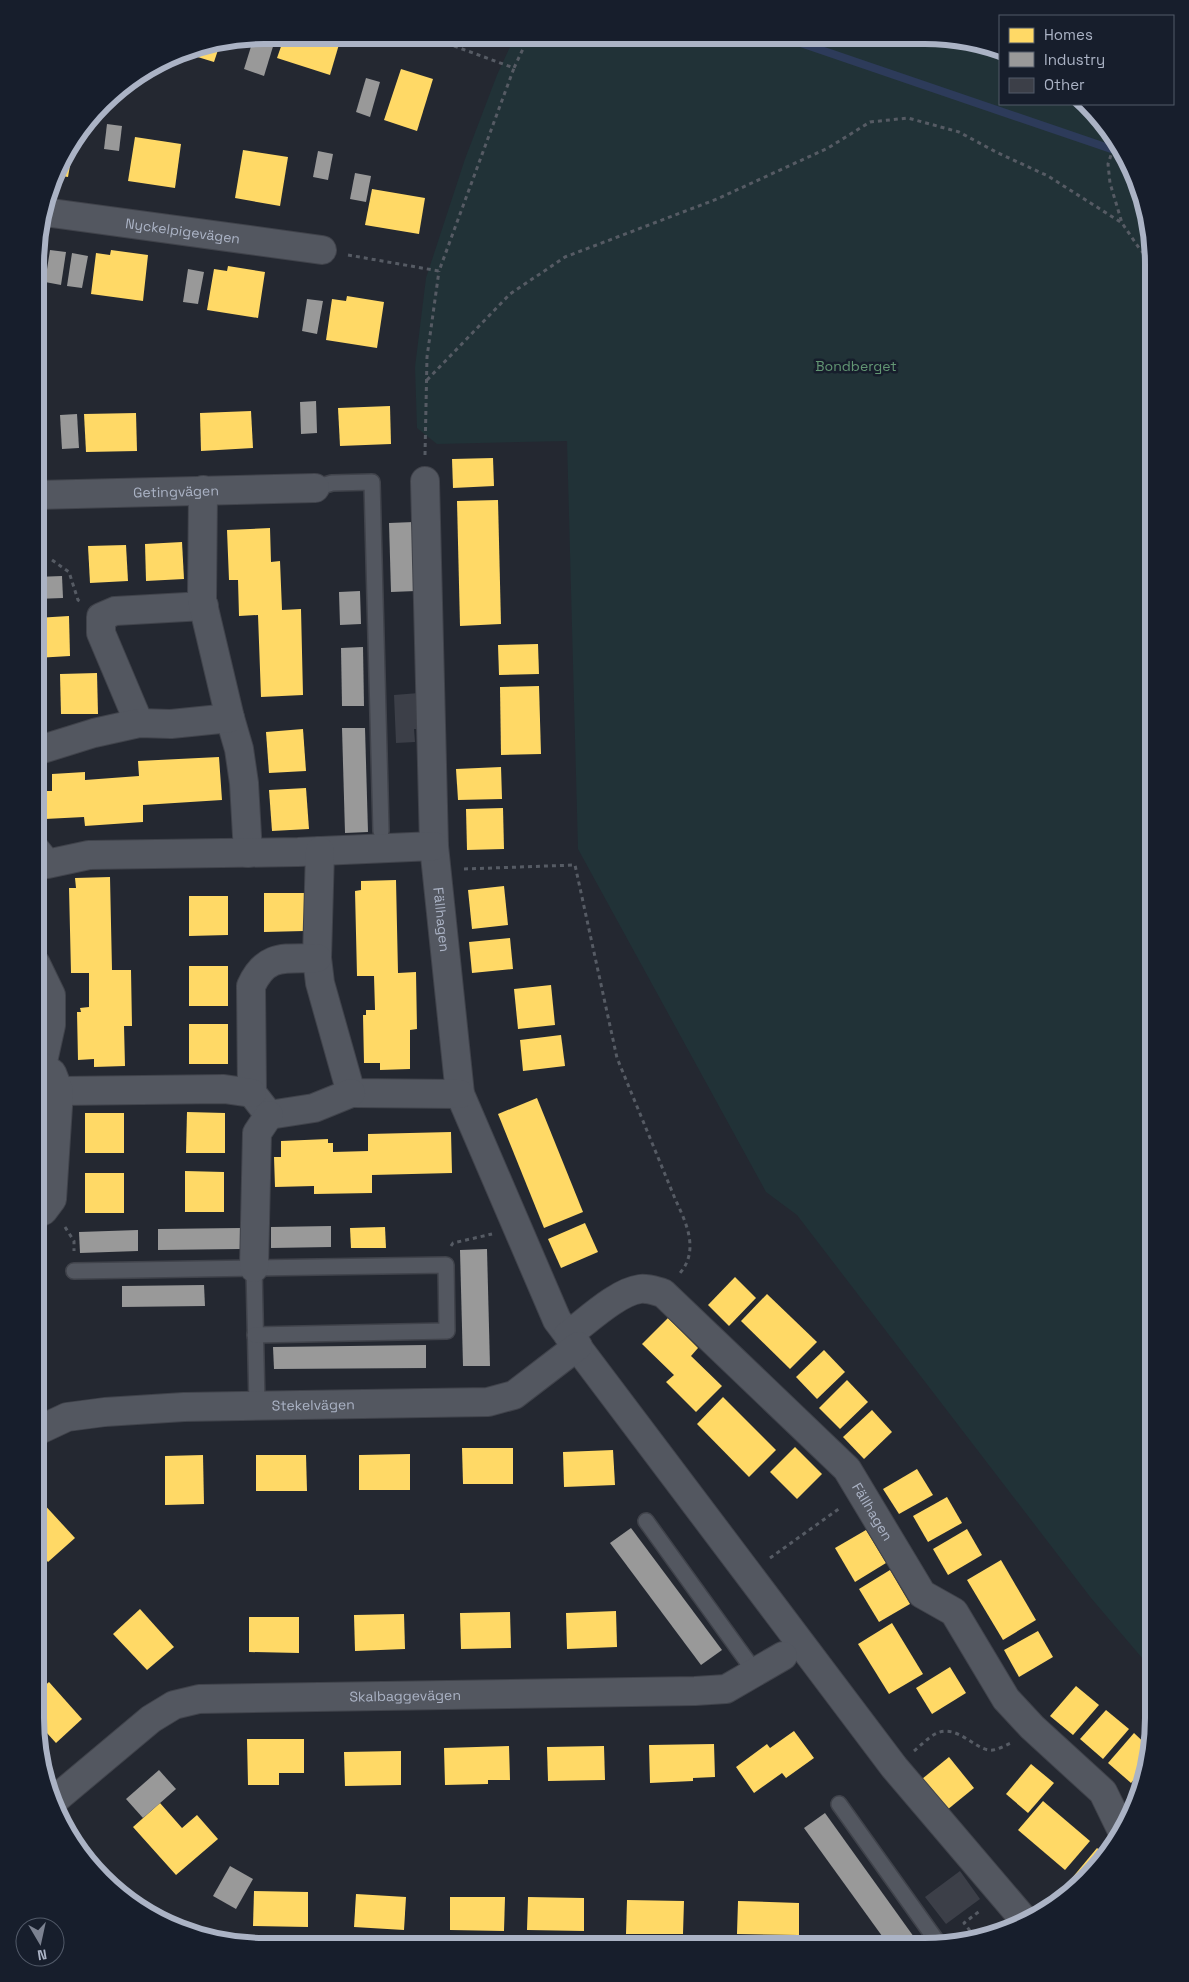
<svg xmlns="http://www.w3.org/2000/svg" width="1189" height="1982" viewBox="0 0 1189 1982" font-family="'Space Grotesk',sans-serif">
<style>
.green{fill:#213237}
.homes{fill:#ffd966}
.industry{fill:#999}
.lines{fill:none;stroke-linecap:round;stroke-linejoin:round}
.stream{stroke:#2d3b5a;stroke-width:8}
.building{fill:#3c3f48}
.lane-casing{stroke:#40434b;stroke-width:18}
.street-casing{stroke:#40434b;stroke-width:30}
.path{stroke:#565b64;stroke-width:3;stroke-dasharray:4 4;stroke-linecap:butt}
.lane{stroke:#535760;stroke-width:15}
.street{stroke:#535760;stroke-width:28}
.labels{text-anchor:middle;stroke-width:5;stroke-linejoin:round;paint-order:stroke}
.street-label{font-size:14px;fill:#abb3c5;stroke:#171e2c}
.park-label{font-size:14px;fill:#629673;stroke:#171e2c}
.rim{fill:none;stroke:#abb3c5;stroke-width:6}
</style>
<rect width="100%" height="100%" fill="#242831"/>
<path class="green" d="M515,36l440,1 45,12v55h86l21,21 30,52 17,87v1408l-63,-74 -294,-383 -31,-23 -188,-343 -11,-408 -130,3 -20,-16 -2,-61 11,-89 39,-119 32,-84z"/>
<g class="homes">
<path d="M285,35h38l17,6 -10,34 -53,-17z"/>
<path d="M220,44l-6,18 -33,-10z"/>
<path d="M401,69l32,10 -16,52 -33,-11z"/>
<path d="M135,137l46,7 -6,44 -47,-7z"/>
<path d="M74,143l-6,34 -13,-2 4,-13z"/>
<path d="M243,150l45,7 -8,49 -45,-8z"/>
<path d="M372,189l53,9 -6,36 -54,-9z"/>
<path d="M37,246l9,1 -6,40h-3z"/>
<path d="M111,250l37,5 -5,46 -52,-7 5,-41 14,2z"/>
<path d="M228,266l37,6 -7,46 -51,-8 7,-41 13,2z"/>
<path d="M347,296l37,6 -7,46 -51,-8 6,-41 14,2z"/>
<path d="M390,406l1,38 -51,2 -2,-38z"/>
<path d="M251,411l2,37 -52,3 -1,-38z"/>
<path d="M136,413l1,38 -51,1 -2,-38z"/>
<path d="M493,458l1,28 -41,2 -1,-29z"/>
<path d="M498,500l3,124 -41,2 -3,-125z"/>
<path d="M270,528l1,34 9,-1 2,49 19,-1 2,86 -42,2 -3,-82 -19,1 -1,-36h-9l-2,-50z"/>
<path d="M182,542l2,37 -38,2 -1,-37z"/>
<path d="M126,545l2,36 -38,2 -2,-37z"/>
<path d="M69,616l1,40 -34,2v-40z"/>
<path d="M538,644l1,30 -40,1 -1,-30z"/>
<path d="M97,673l1,41h-37l-1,-40z"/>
<path d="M539,686l2,68 -40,1 -1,-68z"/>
<path d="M303,729l3,42 -37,2 -3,-41z"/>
<path d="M219,757l3,43 -79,5v17l-58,4 -1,-9 -39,2 -1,-28h8v-17l33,-2v8l54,-4 -1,-15z"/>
<path d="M501,767l1,32 -44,1 -2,-31z"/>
<path d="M306,788l3,41 -37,2 -3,-41z"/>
<path d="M503,808l1,41 -37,1 -1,-41z"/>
<path d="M110,877l2,93h19l1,56h-8l1,40 -31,1v-8l-16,1 -1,-48h4l-1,-4 9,-1v-34h-18l-2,-85h7l-1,-10z"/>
<path d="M396,880l2,93 18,-1 1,57 -7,1v39l-30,1v-7h-16l-1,-48h3v-5h9l-1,-34h-17l-2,-85 6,-1v-9z"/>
<path d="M504,886l4,39 -36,4 -4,-39z"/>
<path d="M264,893h40v38l-40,1z"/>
<path d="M189,896h39v39l-39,1z"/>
<path d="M510,938l3,31 -41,4 -3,-31z"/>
<rect x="189" y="966" width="39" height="40"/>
<path d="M551,985l4,40 -37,4 -4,-40z"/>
<rect x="189" y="1024" width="39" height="40"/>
<path d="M561,1035l4,31 -42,5 -3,-31z"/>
<path d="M537,1098l46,114 -39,16 -46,-114z"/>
<path d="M187,1112l38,1v40h-39z"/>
<rect x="85" y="1113" width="39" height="40"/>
<path d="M451,1132l1,41 -80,2v18l-58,1v-8l-39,1 -1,-30h7v-16l47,-2v4h5v9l35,-1v-17z"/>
<path d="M185,1171l39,1v40h-39z"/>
<rect x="85" y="1173" width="39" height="40"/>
<path d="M585,1223l13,29 -37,16 -13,-29z"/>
<path d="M385,1227l1,21h-35l-1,-20z"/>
<path d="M36,1246h10v46l-10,1z"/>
<path d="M735,1277l21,21 -27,28 -21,-21z"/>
<path d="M767,1294l50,48 -27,27 -49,-48z"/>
<path d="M668,1318l30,30 -7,8 31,30 -26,26 -30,-30 8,-7 -32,-31z"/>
<path d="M824,1350l21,22 -28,27 -21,-22z"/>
<path d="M847,1380l21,22 -28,27 -21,-21z"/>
<path d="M723,1397l53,53 -27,27 -52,-53z"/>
<path d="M872,1410l20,22 -28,27 -21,-22z"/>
<path d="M795,1447l27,27 -25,25 -27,-27z"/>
<path d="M462,1448h51v36h-50z"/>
<path d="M613,1450l2,35 -51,2 -1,-35z"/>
<path d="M410,1454v36h-51v-35z"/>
<path d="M203,1455l1,49 -39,1v-49z"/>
<path d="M256,1455h50l1,36h-51z"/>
<path d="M917,1469l16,26 -34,19 -16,-25z"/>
<path d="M947,1497l15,26 -34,19 -15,-26z"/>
<path d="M41,1501l34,37 -27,24 -13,-14v-42z"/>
<path d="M967,1529l15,26 -34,20 -15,-26z"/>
<path d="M866,1530l20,33 -31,19 -20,-34z"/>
<path d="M1001,1560l35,60 -33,20 -36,-60z"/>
<path d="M890,1570l20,34 -31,18 -20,-33z"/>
<path d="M140,1609l34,38 -27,23 -34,-36z"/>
<path d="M616,1611l1,36 -50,2 -1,-36z"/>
<path d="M510,1612l1,36 -50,1 -1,-36z"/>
<path d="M404,1614l1,35 -50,2 -1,-36z"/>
<path d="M249,1617h50v36l-50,-1z"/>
<path d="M892,1623l31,51 -34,20 -31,-50z"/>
<path d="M1038,1631l15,26 -34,20 -15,-27z"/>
<path d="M950,1667l16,26 -34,21 -16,-26z"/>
<path d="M49,1682l33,37 -26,24 -20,-22 -1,-3v-24z"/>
<path d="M1076,1686l23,19 -26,30 -23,-19z"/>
<path d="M1106,1710l23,19 -26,30 -23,-20z"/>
<path d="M794,1731l20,27 -28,20 -4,-5 -28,20 -18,-26 31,-23 3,4z"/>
<path d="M1134,1733l16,15 -4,18 -15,17 -23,-20z"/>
<path d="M247,1739h57v34h-25v12h-31z"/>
<path d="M714,1744l1,33 -22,1v3l-43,2 -1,-38z"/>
<path d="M509,1746l1,34h-22v4l-43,1 -1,-37z"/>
<path d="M604,1746l1,34 -57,1 -1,-34z"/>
<path d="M401,1751v34l-56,1 -1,-34z"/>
<path d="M949,1757l25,31 -27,22 -25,-31z"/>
<path d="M1031,1764l23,19 -26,30 -22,-19z"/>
<path d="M1043,1801l47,40 -25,29 -47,-40z"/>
<path d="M160,1803l22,25 15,-13 21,24 -42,36 -43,-48z"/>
<path d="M1097,1848l10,8 -27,28 -8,-6z"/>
<path d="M254,1891l54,1v35l-55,-1z"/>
<path d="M356,1894l50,3 -2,33 -50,-3z"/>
<path d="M450,1897h55l-1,34 -54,-1z"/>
<path d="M528,1897l56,1v33l-57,-1z"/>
<path d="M627,1900l57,1 -1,33h-57z"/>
<path d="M738,1901l61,2v32l-62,-1z"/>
</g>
<g class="industry">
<path d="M259,36l16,4 -11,36 -20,-7 10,-32z"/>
<path d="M366,78l14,4 -10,35 -14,-5z"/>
<path d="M107,124l15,2 -3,25 -15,-2z"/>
<path d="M318,151l15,3 -5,26 -15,-3z"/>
<path d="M355,173l16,3 -5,26 -16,-3z"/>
<path d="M50,250l16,2 -5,33 -16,-3z"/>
<path d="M72,253l16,3 -6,32 -15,-2z"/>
<path d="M188,269l16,3 -6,32 -15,-2z"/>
<path d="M307,299l16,2 -6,33 -15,-3z"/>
<path d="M316,401l1,32 -16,1 -1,-32z"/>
<path d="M77,414l2,34 -17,1 -2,-34z"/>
<path d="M414,522l2,69 -25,1 -2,-69z"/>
<path d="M62,576l1,22 -27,1v-22z"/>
<path d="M360,591l1,33 -21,1 -1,-33z"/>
<path d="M363,647l1,59h-22l-1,-58z"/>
<path d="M342,728h23l3,104 -23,1z"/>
<path d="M331,1226v21l-60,1v-21z"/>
<path d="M240,1228v21l-82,1v-21z"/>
<path d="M138,1230v21l-58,2 -1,-21z"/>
<path d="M487,1249l3,117h-27l-3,-116z"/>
<path d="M204,1285l1,21 -83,1v-21z"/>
<path d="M426,1345v23l-152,1 -1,-22z"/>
<path d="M631,1528l91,122 -21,15 -91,-122z"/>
<path d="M159,1770l17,19 -33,29 -17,-19z"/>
<path d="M825,1813l94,131 -4,3h-25l-86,-119z"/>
<path d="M230,1866l23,13 -17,30 -23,-13z"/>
</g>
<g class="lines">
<path class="stream" d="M783,37l340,116"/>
</g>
<g class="building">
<path d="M419,693l1,36h-6l1,13 -19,1 -2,-48z"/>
<path d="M960,1871l20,28 -34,25 -21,-27z"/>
</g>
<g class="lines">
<defs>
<g id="lane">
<path d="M315,488l17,-5 40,-1 9,349"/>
<path d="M254,1268l3,137"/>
<path d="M74,1271l372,-6 1,66 -192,4"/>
<path d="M646,1521l109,151"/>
<path d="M839,1804l100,140"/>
</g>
<g id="street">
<path id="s1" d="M44,212l278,38"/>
<path id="s2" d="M425,481l9,365 26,248 97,226 337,447 132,155"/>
<path id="s3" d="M37,495l278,-7"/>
<path d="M230,718l9,31 5,34 4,70"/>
<path d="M139,723l-38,-90v-16l14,-6 89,-5"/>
<path d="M36,751l58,-18 45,-10 32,1 59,-6 -28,-118 1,-110"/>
<path d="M36,850l11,14 42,-9 209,-3 136,-6"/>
<path d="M320,851l-3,107 3,25 31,110 109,1"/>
<path d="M317,958c-32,1 -51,-5 -66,28l1,107 17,22 45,-7 37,-15"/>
<path d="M36,964l15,31v30l-9,41"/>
<path d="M59,1091l165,-2 28,4"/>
<path d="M36,1213l7,-2 9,-12 7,-108 -7,-18 -16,-10"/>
<path d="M254,1268l3,-135 12,-18"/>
<path id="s4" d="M568,1335c18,-13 49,-43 72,-46 8,-1 15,2 23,4l184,176 75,125 32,18 52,87 26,28 71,65 19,39"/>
<path id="s5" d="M35,1432l32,-15 38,-5 79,-5 304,-5 26,-7 64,-49"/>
<path id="s6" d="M52,1802l99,-83 23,-14 25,-6 496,-8 31,-2 57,-33"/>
</g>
</defs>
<use href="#lane" class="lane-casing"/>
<use href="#street" class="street-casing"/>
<g class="path">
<path d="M424,35l90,33 15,-32"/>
<path d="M1116,140l-8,24 2,19 12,40 17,25 15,17"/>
<path d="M348,255l91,16 75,-203"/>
<path d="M427,380l83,-86 55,-37 152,-58 111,-51 42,-26 38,-4 51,14 37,20 52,24 74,47"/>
<path d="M425,455l2,-98 12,-86"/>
<path d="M52,560l17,12 9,28 3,2"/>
<path d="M464,869l111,-4 42,193 59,143c11,23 23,50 4,72"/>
<path d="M65,1227l9,14v10"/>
<path d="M451,1246l2,-3 39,-9"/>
<path d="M770,1558l70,-50"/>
<path d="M914,1751c7,-6 14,-13 21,-17 21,-11 38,14 54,16 7,1 15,-4 22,-7"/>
<path d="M975,1937l-11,-14 17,-13"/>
</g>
<use href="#lane" class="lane"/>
<use href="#street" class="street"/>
</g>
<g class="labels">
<g class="street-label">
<text dy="5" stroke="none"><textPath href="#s1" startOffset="140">Nyckelpigevägen</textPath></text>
<text dy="5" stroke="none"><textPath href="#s3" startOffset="139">Getingvägen</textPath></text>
<text dy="5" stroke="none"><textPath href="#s2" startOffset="439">Fällhagen</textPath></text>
<text dy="5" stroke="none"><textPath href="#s5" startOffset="282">Stekelvägen</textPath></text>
<text dy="5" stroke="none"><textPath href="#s4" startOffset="414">Fällhagen</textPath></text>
<text dy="5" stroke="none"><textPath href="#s6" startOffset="388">Skalbaggevägen</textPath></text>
</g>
<g class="park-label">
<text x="856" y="371">Bondberget</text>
</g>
</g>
<path d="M0 0H1189V1982H0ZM264 44H925A220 220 0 0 1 1145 264V1718A220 220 0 0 1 925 1938H264A220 220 0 0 1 44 1718V264A220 220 0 0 1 264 44Z" fill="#171e2c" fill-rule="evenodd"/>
<path class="rim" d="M264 44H925A220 220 0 0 1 1145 264V1718A220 220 0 0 1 925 1938H264A220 220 0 0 1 44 1718V264A220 220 0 0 1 264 44Z"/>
<rect x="999" y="15" width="175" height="90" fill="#171e2c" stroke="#525a69"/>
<rect x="1009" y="28" width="25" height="15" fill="#ffd966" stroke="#525a69"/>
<text x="1044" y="40" font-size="15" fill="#abb3c5">Homes</text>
<rect x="1009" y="52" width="25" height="15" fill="#999999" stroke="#525a69"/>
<text x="1044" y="65" font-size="15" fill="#abb3c5">Industry</text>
<rect x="1009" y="78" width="25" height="15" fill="#3c3f48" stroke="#525a69"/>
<text x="1044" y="90" font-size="15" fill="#abb3c5">Other</text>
<g transform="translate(40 1942) rotate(171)"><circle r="24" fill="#171e2c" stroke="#525a69"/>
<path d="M0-4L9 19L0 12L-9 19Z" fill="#7c8291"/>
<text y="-8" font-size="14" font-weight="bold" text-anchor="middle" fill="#abb3c5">N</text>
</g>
</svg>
